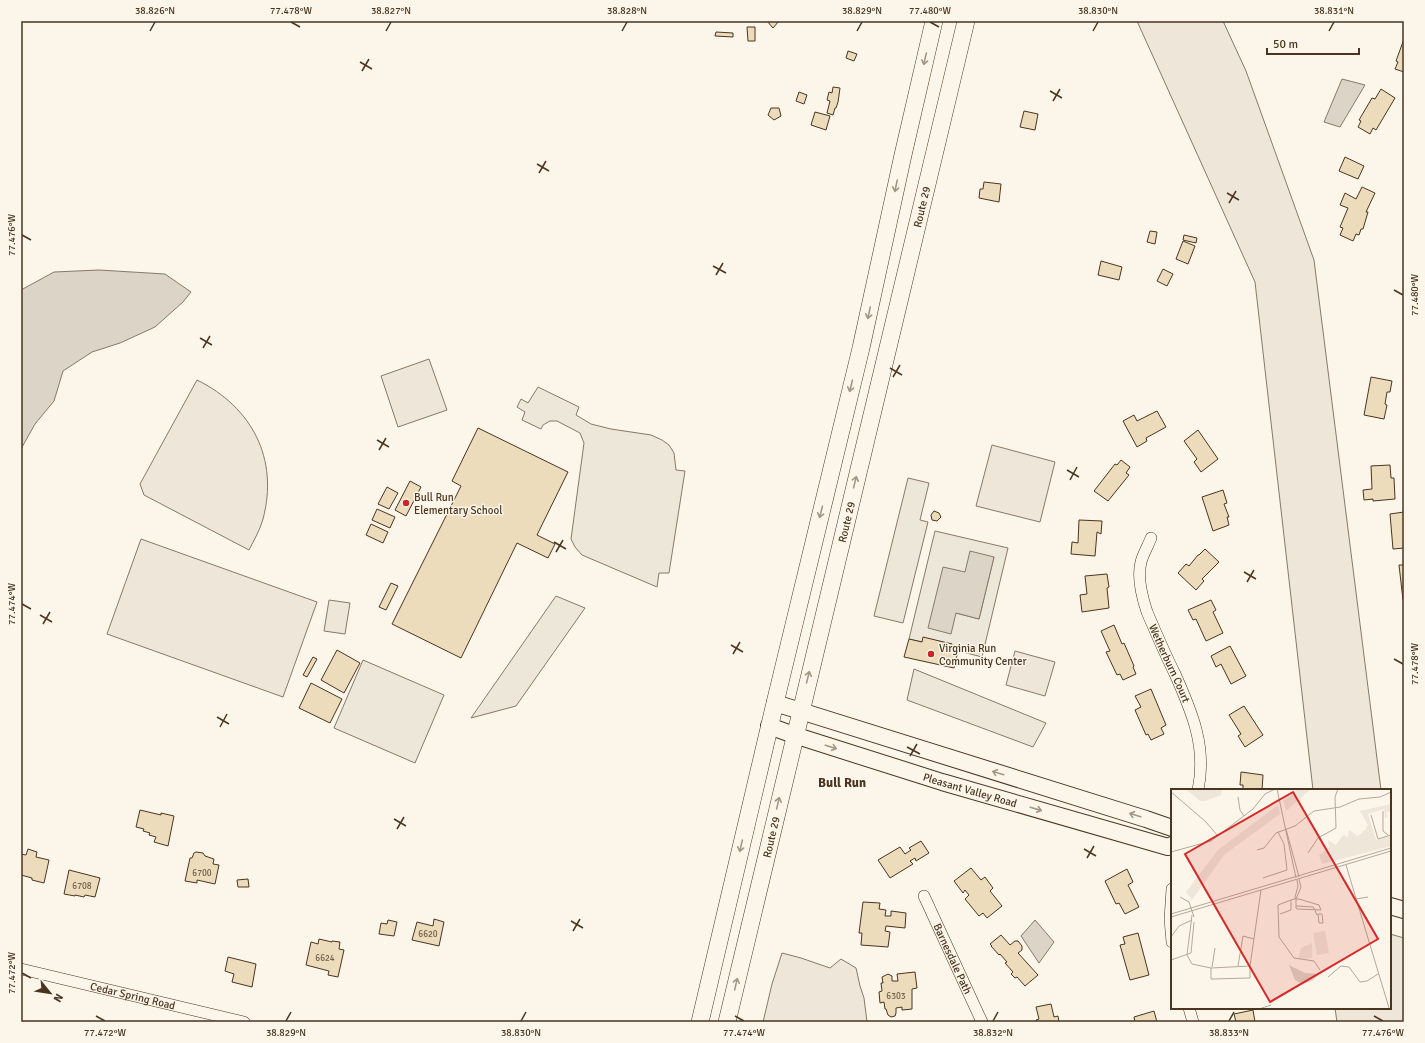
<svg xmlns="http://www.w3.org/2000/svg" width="1425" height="1043" viewBox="0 0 1425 1043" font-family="Signika,sans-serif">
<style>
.green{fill:#ede6d9;stroke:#887966}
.parking{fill:#ede7d9;stroke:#887966;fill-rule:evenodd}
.water{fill:#dcd4c6;stroke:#887966}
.building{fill:#ecdcbc;stroke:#4a3520}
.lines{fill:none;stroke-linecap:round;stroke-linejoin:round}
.minor-casing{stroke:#4a3520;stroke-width:12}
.secondary-casing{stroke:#4a3520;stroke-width:18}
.primary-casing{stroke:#4a3520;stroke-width:18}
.minor{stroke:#fbf6e9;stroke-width:11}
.secondary{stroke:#fbf6e9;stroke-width:16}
.primary{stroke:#fbf6e9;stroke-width:17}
.oneway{stroke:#a29684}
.ticks{fill:none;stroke:#4a3520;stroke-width:1.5}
.poi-dot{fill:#c62828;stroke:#fbf6e9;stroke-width:1.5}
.labels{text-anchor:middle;stroke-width:3;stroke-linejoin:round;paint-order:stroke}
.number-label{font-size:9px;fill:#725f47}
.street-label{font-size:11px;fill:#4a3520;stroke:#fbf6e9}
.poi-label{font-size:11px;fill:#4a3520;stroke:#fbf6e9;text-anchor:start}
.quarter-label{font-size:13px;font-weight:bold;fill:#4a3520;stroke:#fbf6e9}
.inset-road{fill:none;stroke:#b4a999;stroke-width:1}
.view{fill:#d62828;fill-opacity:0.15;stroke:#d62828;stroke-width:2}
.inset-edge{fill:none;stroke:#4a3520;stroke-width:2}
.neatline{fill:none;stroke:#4a3520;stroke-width:1.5}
.ticks-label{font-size:10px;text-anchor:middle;fill:#4a3520}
</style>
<rect width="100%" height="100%" fill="#fbf6e9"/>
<g class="green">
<path d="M1137,21h86l23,50 68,189 67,530h-68l-58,-508z"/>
<path d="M429,359l18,51 -49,17 -17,-51z"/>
<path d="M197,380c55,27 82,79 66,139 -3,11 -9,21 -14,31l-105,-55 -4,-11z"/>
<path d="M992,445l63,17 -15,60 -64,-16z"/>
<path d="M141,539l176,63 -34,95 -176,-63z"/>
<path d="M329,600l21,3 -5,31 -21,-3z"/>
<path d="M1015,651l40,11 -10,34 -39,-11z"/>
<path d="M1390,934l14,4v84h-67l-2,-14h55z"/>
<path d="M782,953l19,5 29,10 11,-9 15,9 4,18 4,12 3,24h-104l9,-38z"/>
</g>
<g class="parking">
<path d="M538,387l41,20 -3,8 15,9 20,5 40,6 11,5 7,5 5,8 2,17 9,1 -16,102h-10l-2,14 -75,-32 -7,-8 -4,-8 13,-96 -4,-10 -23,-12h-7l-7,4 -2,4 -19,-9 3,-8 -8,-5 4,-8 7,4z"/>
<path d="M908,478l21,5 -9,37 8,2 -25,101 -29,-7z"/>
<path d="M935,531l73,17 -26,109 -31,-8 1,-5 -29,-6 -1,4 -13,-3zM994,557l-15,62 -23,-6z"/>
<path d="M556,596l29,12 -69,98 -45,12z"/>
<path d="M363,660l81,35 -29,68 -81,-35z"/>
<path d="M914,669l132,54 -13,24 -126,-47z"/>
</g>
<g class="water">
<path d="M1342,79l23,6 -25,42 -16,-5z"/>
<path d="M99,270l66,4 26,18 -8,10 -28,25 -35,16 -28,9 -29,19 -9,30 -19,23 -14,25v-159l33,-18z"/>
<path d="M970,551l24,6 -15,62 -23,-6 -5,21 -23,-6 15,-61 22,5z"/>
<path d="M1035,920l19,22 -15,21 -18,-27z"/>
</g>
<g class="building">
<path d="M767,21h12l-6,7z"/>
<path d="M747,27h8v14h-7z"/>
<path d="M716,32l17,1v4l-18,-1z"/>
<path d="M1404,39v33l-9,-3 3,-7 -2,-1z"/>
<path d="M848,51l9,3 -3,7 -8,-3z"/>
<path d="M833,87l7,1 -2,14 -2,6h-1l-2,7 -6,-2 3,-12 -3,-1 2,-8 3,1z"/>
<path d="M1381,89l14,9 -19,32 -3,-2 -3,6 -12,-7 3,-6 -2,-1 13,-22 3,1z"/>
<path d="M799,92l8,3 -3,9 -8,-3z"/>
<path d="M771,108h8l2,8 -7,4 -6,-5z"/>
<path d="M1024,111l14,3 -3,16 -15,-3z"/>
<path d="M815,112l15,4 -4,14 -15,-5z"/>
<path d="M1345,157l19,9 -6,13 -19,-8z"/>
<path d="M984,182l17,2 -2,18 -20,-4 1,-9h3z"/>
<path d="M1362,187l13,6 -9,19h2l-5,17h-2l-2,6 -3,-1 -3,7 -13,-6 3,-7 -3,-1 8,-19 -8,-3 5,-12 11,6z"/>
<path d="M1150,231l7,1 -2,12 -8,-2z"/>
<path d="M1184,235l13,3 -1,5 -13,-3z"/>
<path d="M1183,241l12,5 -7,18 -12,-5z"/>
<path d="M1101,261l21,6 -3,13 -21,-5z"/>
<path d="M1163,269l10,5 -6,12 -10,-5z"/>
<path d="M1371,377l21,4 -2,11h-3l-2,12 2,1 -3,14 -20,-4z"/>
<path d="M1157,411l9,16 -20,11 1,3 -10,6 -14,-26 11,-6 3,6z"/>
<path d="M478,428l90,44 -31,63 18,9 -7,14 -31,-15 -56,115 -69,-34 69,-138 -9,-5z"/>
<path d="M1198,430l20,29 -17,13 -7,-10 3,-3 -13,-18z"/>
<path d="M1121,460l9,7 -4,6 3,2 -21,26 -14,-10 21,-27 2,1z"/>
<path d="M1390,465l1,13h3l1,21 -22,2v-2l-9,1 -1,-10 9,-1 -1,-23z"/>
<path d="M410,481l11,6 -15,29 -11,-6z"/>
<path d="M387,487l11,6 -9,16 -11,-5z"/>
<path d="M1223,490l4,13 -3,1 5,13h-2l2,8 -16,6 -11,-34z"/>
<path d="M377,509l18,8 -5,11 -18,-8z"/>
<path d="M934,511l5,2 2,4 -4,4 -5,-1 -1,-5z"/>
<path d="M1404,512v36l-11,1 -3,-35z"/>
<path d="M1079,520l23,1 -1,13 -4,-2 -2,24 -24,-2 1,-12 6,1z"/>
<path d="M371,524l17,8 -5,11 -17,-8z"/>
<path d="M1205,549l14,13 -17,17 2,2 -8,9 -18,-17 8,-9 3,2 9,-11h1z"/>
<path d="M1399,565h5v35h-1z"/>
<path d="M1107,574l2,13 -2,1 2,20 -27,4 -2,-17 7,-1 -2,-18z"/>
<path d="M391,583l7,3 -12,24 -7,-3z"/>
<path d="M1211,600l5,10 -3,2 10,21 -17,8 -10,-22 -3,1 -5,-10z"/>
<path d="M1114,625l8,19 2,-1 10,23 -1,1 3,7 -13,6 -3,-6 -3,1 -11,-23 4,-1 -9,-20z"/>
<path d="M923,637l29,7 -1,5 7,2 -4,17 -50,-11 5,-18 13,3z"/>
<path d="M1230,646l16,30 -15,8 -10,-20 -5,3 -5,-11z"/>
<path d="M337,650l23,13 -16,30 -23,-13z"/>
<path d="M313,657l4,2 -10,18 -4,-2z"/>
<path d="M311,683l31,16 -12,24 -31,-15z"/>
<path d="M1151,689l15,36 -5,3 3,6 -13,6 -3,-6 -2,1 -11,-25 6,-3 -6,-11z"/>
<path d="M1244,706l19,29 -18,12 -7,-11 3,-2 -12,-19z"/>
<path d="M1241,772l22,3 -1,15h-19v-5h-3z"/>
<path d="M140,810l21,5v-2l13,3 -6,30 -14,-4 2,-5 -7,-2 1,-2 -7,-2 1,-2 -8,-2z"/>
<path d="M921,841l8,12 -13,8 -1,-3 -5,3 3,3 -23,14 -12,-18 22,-13 5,7 6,-4 -2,-2z"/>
<path d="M28,849l9,3 -1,5 13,3 -5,23 -12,-3v-2l-11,-3v-21l5,1z"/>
<path d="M196,852l7,1 2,3 9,3 -1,5 6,1 -4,19 -18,-4v3l-12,-2 5,-23h2l2,-5z"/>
<path d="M971,868l10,12 4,-3 8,11 -3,3 12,15 -15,12 -4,-5 -4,3 -14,-17 4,-4 -4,-5 -2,3 -9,-12z"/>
<path d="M1127,869l6,13 -5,3 11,22 -14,7 -6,-11 -3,1 -11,-23z"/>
<path d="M69,870l31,8 -5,19 -10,-2 -1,2 -9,-2v1l-11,-2z"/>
<path d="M248,879l1,8h-11l-1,-7z"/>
<path d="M863,902l17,1 -1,6 7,1 -1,6h6v-5l15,2 -1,15 -19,-2 -1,5 5,1 -2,15 -27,-2 1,-12h-3z"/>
<path d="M434,919l10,3 -5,24 -27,-6 5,-18 16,4z"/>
<path d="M388,920l9,2 -3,14 -15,-2 2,-11 6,1z"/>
<path d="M1138,933l11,42 -19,5 -10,-35 5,-1 -2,-7z"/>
<path d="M1001,935l9,10 5,-4h3l4,5v4l-4,3 20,22 -13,11 -8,-9 -2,1 -4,-4 2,-2 -8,-9 2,-1 -7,-8 -1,1 -8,-9h1l-2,-2z"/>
<path d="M319,939l13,3v-1l8,1 -1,7 5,1 -6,27 -10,-2 1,-4 -23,-6 5,-23 7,2z"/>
<path d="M228,957l28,7 -4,23 -20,-5 2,-8 -9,-3z"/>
<path d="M915,972l2,16 -5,1v20l-10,1v-3l-6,1v5l-1,3 -4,1 -3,-2 -2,-6h-1l-1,-7 -4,1 -1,-11 3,-1 -1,-8h2l-1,-6 6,-3 4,2v5h6l-1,-7z"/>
<path d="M1051,1004l3,13 4,-1 1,6h-23v-2l3,-1 -3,-12z"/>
<path d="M1253,1010l2,12h-19l-2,-8z"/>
<path d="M1154,1011l3,11h-22l-1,-5z"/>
</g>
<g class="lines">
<defs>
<g id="minor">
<path id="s1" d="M1151,538c-3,8 -8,16 -10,24 -4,15 1,35 6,50 9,21 18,42 28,62 17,38 32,73 23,116"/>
<path d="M1172,889l-2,30 2,23"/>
<path id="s2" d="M924,896l58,126"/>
<path id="s3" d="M21,969l223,53"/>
<path d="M1189,1008l4,14"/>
</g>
<g id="secondary">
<path d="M775,703l371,116 26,9"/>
<path id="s4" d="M769,726l25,9 148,47 226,65 4,-2"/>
<path d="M1390,906l14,4"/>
</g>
<g id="primary">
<path d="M700,1022l75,-319 86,-355 42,-193 31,-134"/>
<path id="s5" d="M727,1022l239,-1001"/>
</g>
</defs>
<use href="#minor" class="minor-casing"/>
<use href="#secondary" class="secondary-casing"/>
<use href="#primary" class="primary-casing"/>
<use href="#minor" class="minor"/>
<use href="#secondary" class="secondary"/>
<use href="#primary" class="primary"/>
</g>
<defs><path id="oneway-shaft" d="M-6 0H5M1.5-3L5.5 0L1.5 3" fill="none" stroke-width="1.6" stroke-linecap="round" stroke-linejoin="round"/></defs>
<g class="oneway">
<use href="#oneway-shaft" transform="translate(925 59) rotate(103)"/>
<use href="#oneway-shaft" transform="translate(896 186) rotate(102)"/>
<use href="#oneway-shaft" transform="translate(869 313) rotate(102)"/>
<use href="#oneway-shaft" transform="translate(851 386) rotate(104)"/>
<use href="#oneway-shaft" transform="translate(855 482) rotate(-76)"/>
<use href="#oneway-shaft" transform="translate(821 512) rotate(104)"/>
<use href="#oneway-shaft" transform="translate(808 677) rotate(-76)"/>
<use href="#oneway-shaft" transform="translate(831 747) rotate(18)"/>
<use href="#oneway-shaft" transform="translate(998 773) rotate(-163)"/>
<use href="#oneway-shaft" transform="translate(778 803) rotate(-77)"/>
<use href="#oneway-shaft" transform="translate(1036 809) rotate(16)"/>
<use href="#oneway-shaft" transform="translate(1135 815) rotate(-163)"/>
<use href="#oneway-shaft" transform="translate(741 846) rotate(103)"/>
<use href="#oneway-shaft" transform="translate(736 984) rotate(-77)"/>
</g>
<path class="ticks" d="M291,22l9,5M930,22l9,5M150,31l5,-9M386,31l5,-9M622,31l5,-9M857,31l5,-9M1093,31l5,-9M1329,31l5,-9M360,62l12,7M362,71l7,-12M1050,91l12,7M1053,101l7,-12M537,164l12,7M539,173l7,-12M1227,193l12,7M1229,203l7,-12M22,235l9,5M713,266l13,7M716,275l7,-12M1394,290l9,5M200,338l12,7M203,348l7,-12M890,368l12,7M893,377l7,-12M377,440l12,7M379,450l7,-12M1067,470l12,7M1070,480l7,-13M554,542l12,7M556,552l7,-12M1244,572l12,7M1247,582l7,-12M22,604l9,5M40,615l12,7M43,624l7,-12M731,645l12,7M733,654l7,-12M1394,659l9,5M217,717l12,7M220,727l7,-13M907,747l13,7M910,756l7,-12M394,819l12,7M397,829l7,-12M1084,849l12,7M1087,858l7,-12M571,921l12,7M573,931l7,-12M22,973l9,5M96,1016l9,5M735,1016l9,5M1374,1016l9,5M286,1021l5,-9M521,1021l5,-9M993,1021l5,-9M1229,1021l5,-9"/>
<g class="poi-dot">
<circle cx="406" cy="503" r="4"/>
<circle cx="931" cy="654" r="4"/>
</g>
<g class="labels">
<g class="number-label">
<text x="202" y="876">6700</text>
<text x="82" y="889">6708</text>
<text x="428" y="937">6620</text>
<text x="325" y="961">6624</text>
<text x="896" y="999">6303</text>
</g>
<g class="street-label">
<text dy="4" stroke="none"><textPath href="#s5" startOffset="838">Route 29</textPath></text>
<text dy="4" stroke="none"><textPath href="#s5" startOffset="514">Route 29</textPath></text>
<text dy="4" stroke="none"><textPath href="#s1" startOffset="133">Wetherburn Court</textPath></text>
<text dy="4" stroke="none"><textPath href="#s4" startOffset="211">Pleasant Valley Road</textPath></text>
<text dy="4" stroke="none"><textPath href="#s5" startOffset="190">Route 29</textPath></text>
<text dy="4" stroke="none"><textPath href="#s2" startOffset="69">Barnesdale Path</textPath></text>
<text dy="4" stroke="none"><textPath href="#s3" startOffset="115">Cedar Spring Road</textPath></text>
</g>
<g class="poi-label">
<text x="414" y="501">Bull Run<tspan x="414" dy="13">Elementary School</tspan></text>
<text x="939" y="652">Virginia Run<tspan x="939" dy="13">Community Center</tspan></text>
</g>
<g class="quarter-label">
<text x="842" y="787">Bull Run</text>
</g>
</g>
<g transform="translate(1171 789)">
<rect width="220" height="220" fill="#fbf6e9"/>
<path d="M15,0h36l-1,6 -16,6h-5zM127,0h13l-25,22 -3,-11zM220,15v7l-5,1 2,5 -3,1 -1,-9 -16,5 8,26 15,-4v10l-69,18 -3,-9 10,-7 -1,-8 8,5 7,-10 5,2 1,-7 9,6 7,-6 3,-5 -8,-14zM107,16l2,9 -56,41 -32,45 -6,-8 32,-42zM154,142l4,22 -12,2 -4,-22zM141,154v15l-14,1 3,-11z" fill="#ede6d9"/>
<path d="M118,176l16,8 14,1 -7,7 -10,3 -7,-4z" fill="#dcd4c6"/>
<path class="inset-road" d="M106,0l19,89M0,3l34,29 13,15M67,8l2,13 4,6M212,22v20l5,4M200,26l7,24 13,-4M115,40l13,48M86,61l7,-2 12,-15 19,-7 19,-15 26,-4 19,-8 21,-2 11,-5M0,63l40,-11 42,-32 12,-15 10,-5M137,64l10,-15 18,-10 -1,-31 3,-8M175,76l43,143M92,89l24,-8 -3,-26 -6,-12M126,91l1,6 -3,11 1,2v9l1,1 24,1 -2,-5 -20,-6h-5l-3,1 -13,5 1,32 15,21 20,3 6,9M9,108l9,5 5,15M125,110l5,-12 -2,-8M185,110l12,-2M125,117l17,1 3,4M144,122l2,4 1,-1h4l1,9h-4l-1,-9M0,125l220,-66M109,125l11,-4v-10M21,126l-5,40 5,9 19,4 39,-2v12l-39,1v-11M0,128l220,-66M0,148l8,-11 13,-6M0,171l20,-7 3,-31M67,177l5,-30 11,3M79,177l11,-76M41,178l3,-19M157,188l13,-11 8,1 11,15 7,-1 11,-7M88,220l12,-4"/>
<path class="view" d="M122,3l85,147 -108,63 -85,-148z"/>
<rect width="220" height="220" class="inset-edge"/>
</g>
<rect width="1425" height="1043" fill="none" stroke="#fbf6e9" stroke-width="44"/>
<g transform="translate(50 993) rotate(120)" stroke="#fbf6e9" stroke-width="3" paint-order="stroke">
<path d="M0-3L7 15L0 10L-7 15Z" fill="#4a3520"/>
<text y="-6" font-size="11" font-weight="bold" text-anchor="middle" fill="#4a3520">N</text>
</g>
<path d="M1267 48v6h92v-6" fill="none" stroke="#4a3520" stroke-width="2"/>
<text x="1273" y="48" font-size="12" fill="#4a3520" stroke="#fbf6e9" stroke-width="3" paint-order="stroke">50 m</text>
<rect x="22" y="22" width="1381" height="999" class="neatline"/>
<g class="ticks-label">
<text x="155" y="14">38.826°N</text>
<text x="291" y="14">77.478°W</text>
<text x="391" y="14">38.827°N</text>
<text x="627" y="14">38.828°N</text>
<text x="862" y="14">38.829°N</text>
<text x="930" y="14">77.480°W</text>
<text x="1098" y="14">38.830°N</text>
<text x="1334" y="14">38.831°N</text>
<text transform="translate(11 235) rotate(-90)" y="4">77.476°W</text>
<text transform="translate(1414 295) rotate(-90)" y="4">77.480°W</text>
<text transform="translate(11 604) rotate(-90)" y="4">77.474°W</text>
<text transform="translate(1414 664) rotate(-90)" y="4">77.478°W</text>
<text transform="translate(11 973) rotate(-90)" y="4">77.472°W</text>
<text x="105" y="1036">77.472°W</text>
<text x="286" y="1036">38.829°N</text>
<text x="521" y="1036">38.830°N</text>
<text x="744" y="1036">77.474°W</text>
<text x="993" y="1036">38.832°N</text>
<text x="1229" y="1036">38.833°N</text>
<text x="1383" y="1036">77.476°W</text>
</g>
</svg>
